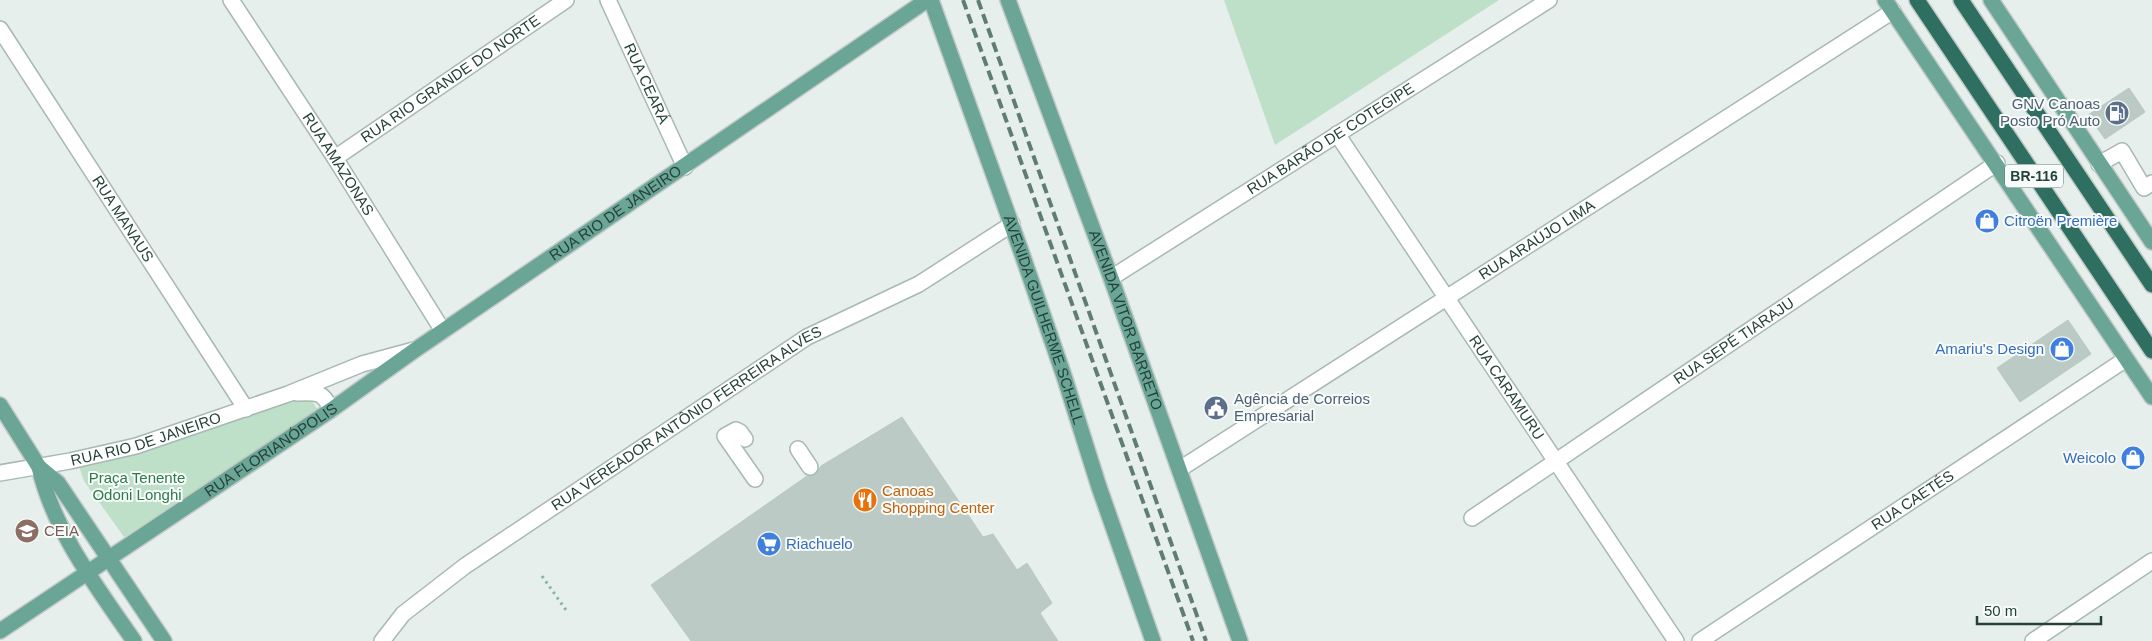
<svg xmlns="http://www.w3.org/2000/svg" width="2152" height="641" viewBox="0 0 2152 641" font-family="Arial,sans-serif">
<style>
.green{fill:#bfe0c8}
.building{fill:#bbcac4;stroke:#b8c9c2}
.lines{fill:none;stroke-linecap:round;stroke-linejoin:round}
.minor-casing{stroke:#a8b8b2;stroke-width:18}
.major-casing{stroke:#c2cac8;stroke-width:18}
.highway-casing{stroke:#c2cac8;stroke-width:18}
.path{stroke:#86b3a5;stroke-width:3;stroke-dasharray:2.5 4;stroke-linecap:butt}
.minor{stroke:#fff;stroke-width:15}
.major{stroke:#6aa596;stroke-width:15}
.highway{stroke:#2f6f62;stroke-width:15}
.rail{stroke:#5f7d75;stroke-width:4;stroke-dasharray:10 5;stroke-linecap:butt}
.labels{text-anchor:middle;stroke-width:4;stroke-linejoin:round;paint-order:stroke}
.shield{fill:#f7fbf9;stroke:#637a73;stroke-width:1}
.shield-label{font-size:14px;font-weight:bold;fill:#24423a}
.street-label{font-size:15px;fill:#24423a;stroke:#f7fbf9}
.service-label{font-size:15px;fill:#4e5e75;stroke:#f7fbf9;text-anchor:end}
.shop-label{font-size:15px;fill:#366cbe;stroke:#f7fbf9;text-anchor:start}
.park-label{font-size:15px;fill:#2d7a4b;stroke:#f7fbf9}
.food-label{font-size:15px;fill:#c56008;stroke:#f7fbf9;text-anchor:start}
.education-label{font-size:15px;fill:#785e54;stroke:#f7fbf9;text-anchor:start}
</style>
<rect width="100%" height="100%" fill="#e6efeb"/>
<g class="green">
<path d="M1224,0h275l-224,145z"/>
<path d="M307,394l13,19 -196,124 -40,-56 -5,-15z"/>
</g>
<g class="building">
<path d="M2129,88l16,24 -40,27 -17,-24z"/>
<path d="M2068,320l23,34 -71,48 -23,-34z"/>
<path d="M902,417l81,120 10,-3 24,36 10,-7 25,40 -12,10 18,28h-367l-40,-56 156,-109 9,-2 5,-8z"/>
</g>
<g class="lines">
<defs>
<g id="minor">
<path id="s1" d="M231,0l104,158 108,173"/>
<path id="s2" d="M608,0l77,167"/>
<path id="s3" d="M0,29l246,380"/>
<path id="s4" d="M1337,134l339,507"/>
<path id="s5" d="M335,158l231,-158"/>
<path d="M2099,164l23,-13 22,37 8,-5"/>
<path id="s6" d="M1111,278l438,-278"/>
<path d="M297,393c18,-1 27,-2 34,17"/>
<path d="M745,439l-5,-7 -4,-2 -11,6 30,43"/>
<path d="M798,449l12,18"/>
<path id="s7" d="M1180,469l713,-458"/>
<path id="s8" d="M0,473l70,-12 66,-15 152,-52 74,-30 52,-14"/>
<path id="s9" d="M1472,518l525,-355"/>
<path id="s10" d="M382,641l21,-27 62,-48 342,-229 112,-53 93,-60"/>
<path id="s11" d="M1700,641l426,-282"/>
<path d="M2033,641l119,-80"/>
</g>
<g id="major">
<path id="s12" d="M931,0l91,254 42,122 35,111 54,154"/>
<path id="s13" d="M1008,0l103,278 129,363"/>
<path d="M1885,0l267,397"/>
<path d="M1991,0l161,242"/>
<path d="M0,405l39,62 19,16 106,158"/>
<path d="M39,467c15,65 58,120 95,174"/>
<path id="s14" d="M0,631l331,-221 84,-60 512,-350"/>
</g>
<g id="highway">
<path d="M1917,0l235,351"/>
<path d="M1961,0l191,285"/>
</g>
</defs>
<use href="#minor" class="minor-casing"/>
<use href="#major" class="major-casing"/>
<use href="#highway" class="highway-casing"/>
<path class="path" d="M542,576l24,34"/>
<use href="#minor" class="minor"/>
<use href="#major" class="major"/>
<use href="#highway" class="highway"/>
<g class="rail">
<path d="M963,0l230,641"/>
<path d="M978,0l228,641"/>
</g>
</g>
<defs>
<symbol id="fuel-disc" viewBox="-11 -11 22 22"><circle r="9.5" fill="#5c6f8a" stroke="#f7fbf9"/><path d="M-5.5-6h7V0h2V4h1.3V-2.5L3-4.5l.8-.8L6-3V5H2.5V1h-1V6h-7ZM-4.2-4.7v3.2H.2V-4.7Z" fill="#fff"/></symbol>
<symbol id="shop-disc" viewBox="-11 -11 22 22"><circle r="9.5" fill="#3f7fe0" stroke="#f7fbf9"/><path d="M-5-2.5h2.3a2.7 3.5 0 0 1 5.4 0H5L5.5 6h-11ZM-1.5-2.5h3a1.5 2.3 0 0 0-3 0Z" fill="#fff"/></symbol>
<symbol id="civic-disc" viewBox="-11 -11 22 22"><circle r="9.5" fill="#5c6f8a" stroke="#f7fbf9"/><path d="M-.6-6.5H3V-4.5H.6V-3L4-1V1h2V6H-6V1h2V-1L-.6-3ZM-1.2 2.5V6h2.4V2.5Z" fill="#fff"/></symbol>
<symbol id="restaurant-disc" viewBox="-11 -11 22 22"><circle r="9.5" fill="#e8710a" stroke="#f7fbf9"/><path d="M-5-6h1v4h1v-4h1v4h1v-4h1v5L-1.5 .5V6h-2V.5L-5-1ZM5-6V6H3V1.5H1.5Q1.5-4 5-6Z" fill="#fff"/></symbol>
<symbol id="school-disc" viewBox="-11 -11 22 22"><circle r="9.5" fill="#8d6e63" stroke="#f7fbf9"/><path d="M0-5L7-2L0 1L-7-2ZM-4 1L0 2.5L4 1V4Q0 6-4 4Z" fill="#fff"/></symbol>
<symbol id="supermarket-disc" viewBox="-11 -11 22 22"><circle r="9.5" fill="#3f7fe0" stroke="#f7fbf9"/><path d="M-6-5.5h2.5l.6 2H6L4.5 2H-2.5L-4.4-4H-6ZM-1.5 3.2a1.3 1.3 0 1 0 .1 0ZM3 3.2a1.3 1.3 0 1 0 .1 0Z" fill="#fff"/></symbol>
</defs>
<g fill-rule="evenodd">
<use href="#fuel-disc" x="2103" y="99" width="28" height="28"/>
<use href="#shop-disc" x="1973" y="207" width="28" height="28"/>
<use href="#shop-disc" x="2048" y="335" width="28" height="28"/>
<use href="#civic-disc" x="1202" y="394" width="28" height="28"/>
<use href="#shop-disc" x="2119" y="444" width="28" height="28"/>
<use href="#restaurant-disc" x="851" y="486" width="28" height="28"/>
<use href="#school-disc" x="13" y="517" width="28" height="28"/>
<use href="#supermarket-disc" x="755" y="530" width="28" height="28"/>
</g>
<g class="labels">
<rect class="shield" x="2005" y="164.5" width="58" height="23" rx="4"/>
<g class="shield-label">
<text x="2034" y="181">BR-116</text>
</g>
<g class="street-label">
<text dy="5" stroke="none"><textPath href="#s5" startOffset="140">RUA RIO GRANDE DO NORTE</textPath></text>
<text dy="5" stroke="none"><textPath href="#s2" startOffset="92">RUA CEARÁ</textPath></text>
<text dy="5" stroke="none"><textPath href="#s6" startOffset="260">RUA BARÃO DE COTEGIPE</textPath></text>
<text dy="5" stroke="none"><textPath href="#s1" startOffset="196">RUA AMAZONAS</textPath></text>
<text dy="5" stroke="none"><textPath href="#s14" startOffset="744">RUA RIO DE JANEIRO</textPath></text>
<text dy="5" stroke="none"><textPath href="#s3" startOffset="226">RUA MANAUS</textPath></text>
<text dy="5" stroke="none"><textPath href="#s7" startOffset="424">RUA ARAÚJO LIMA</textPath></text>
<text dy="5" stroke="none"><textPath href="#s12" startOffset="339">AVENIDA GUILHERME SCHELL</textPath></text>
<text dy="5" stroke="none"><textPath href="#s13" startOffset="341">AVENIDA VITOR BARRETO</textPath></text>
<text dy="5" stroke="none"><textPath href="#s9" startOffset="316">RUA SEPÉ TIARAJU</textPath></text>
<text dy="5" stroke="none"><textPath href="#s4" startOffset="305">RUA CARAMURU</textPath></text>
<text dy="5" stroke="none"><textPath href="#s10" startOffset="379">RUA VEREADOR ANTÔNIO FERREIRA ALVES</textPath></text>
<text dy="5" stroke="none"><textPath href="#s8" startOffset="150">RUA RIO DE JANEIRO</textPath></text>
<text dy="5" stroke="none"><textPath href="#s14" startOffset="326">RUA FLORIANÓPOLIS</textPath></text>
<text dy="5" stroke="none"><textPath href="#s11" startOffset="255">RUA CAETÉS</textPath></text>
</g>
<g class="service-label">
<text x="2100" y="109">GNV Canoas<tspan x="2100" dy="17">Posto Pró Auto</tspan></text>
<text x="1234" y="404" text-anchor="start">Agência de Correios<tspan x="1234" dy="17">Empresarial</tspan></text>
</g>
<g class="shop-label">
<text x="2004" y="226">Citroën Première</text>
<text x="2044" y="354" text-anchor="end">Amariu's Design</text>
<text x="2116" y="463" text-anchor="end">Weicolo</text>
<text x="786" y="549">Riachuelo</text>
</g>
<g class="park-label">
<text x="137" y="483">Praça Tenente<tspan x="137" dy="17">Odoni Longhi</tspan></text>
</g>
<g class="food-label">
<text x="882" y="496">Canoas<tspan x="882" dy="17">Shopping Center</tspan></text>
</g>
<g class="education-label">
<text x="44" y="536">CEIA</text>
</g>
</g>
<path d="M1977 616v8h124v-8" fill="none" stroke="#24423a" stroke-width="2.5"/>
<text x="1984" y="616" font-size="15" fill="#24423a" stroke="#f7fbf9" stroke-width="4" paint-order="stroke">50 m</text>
</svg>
